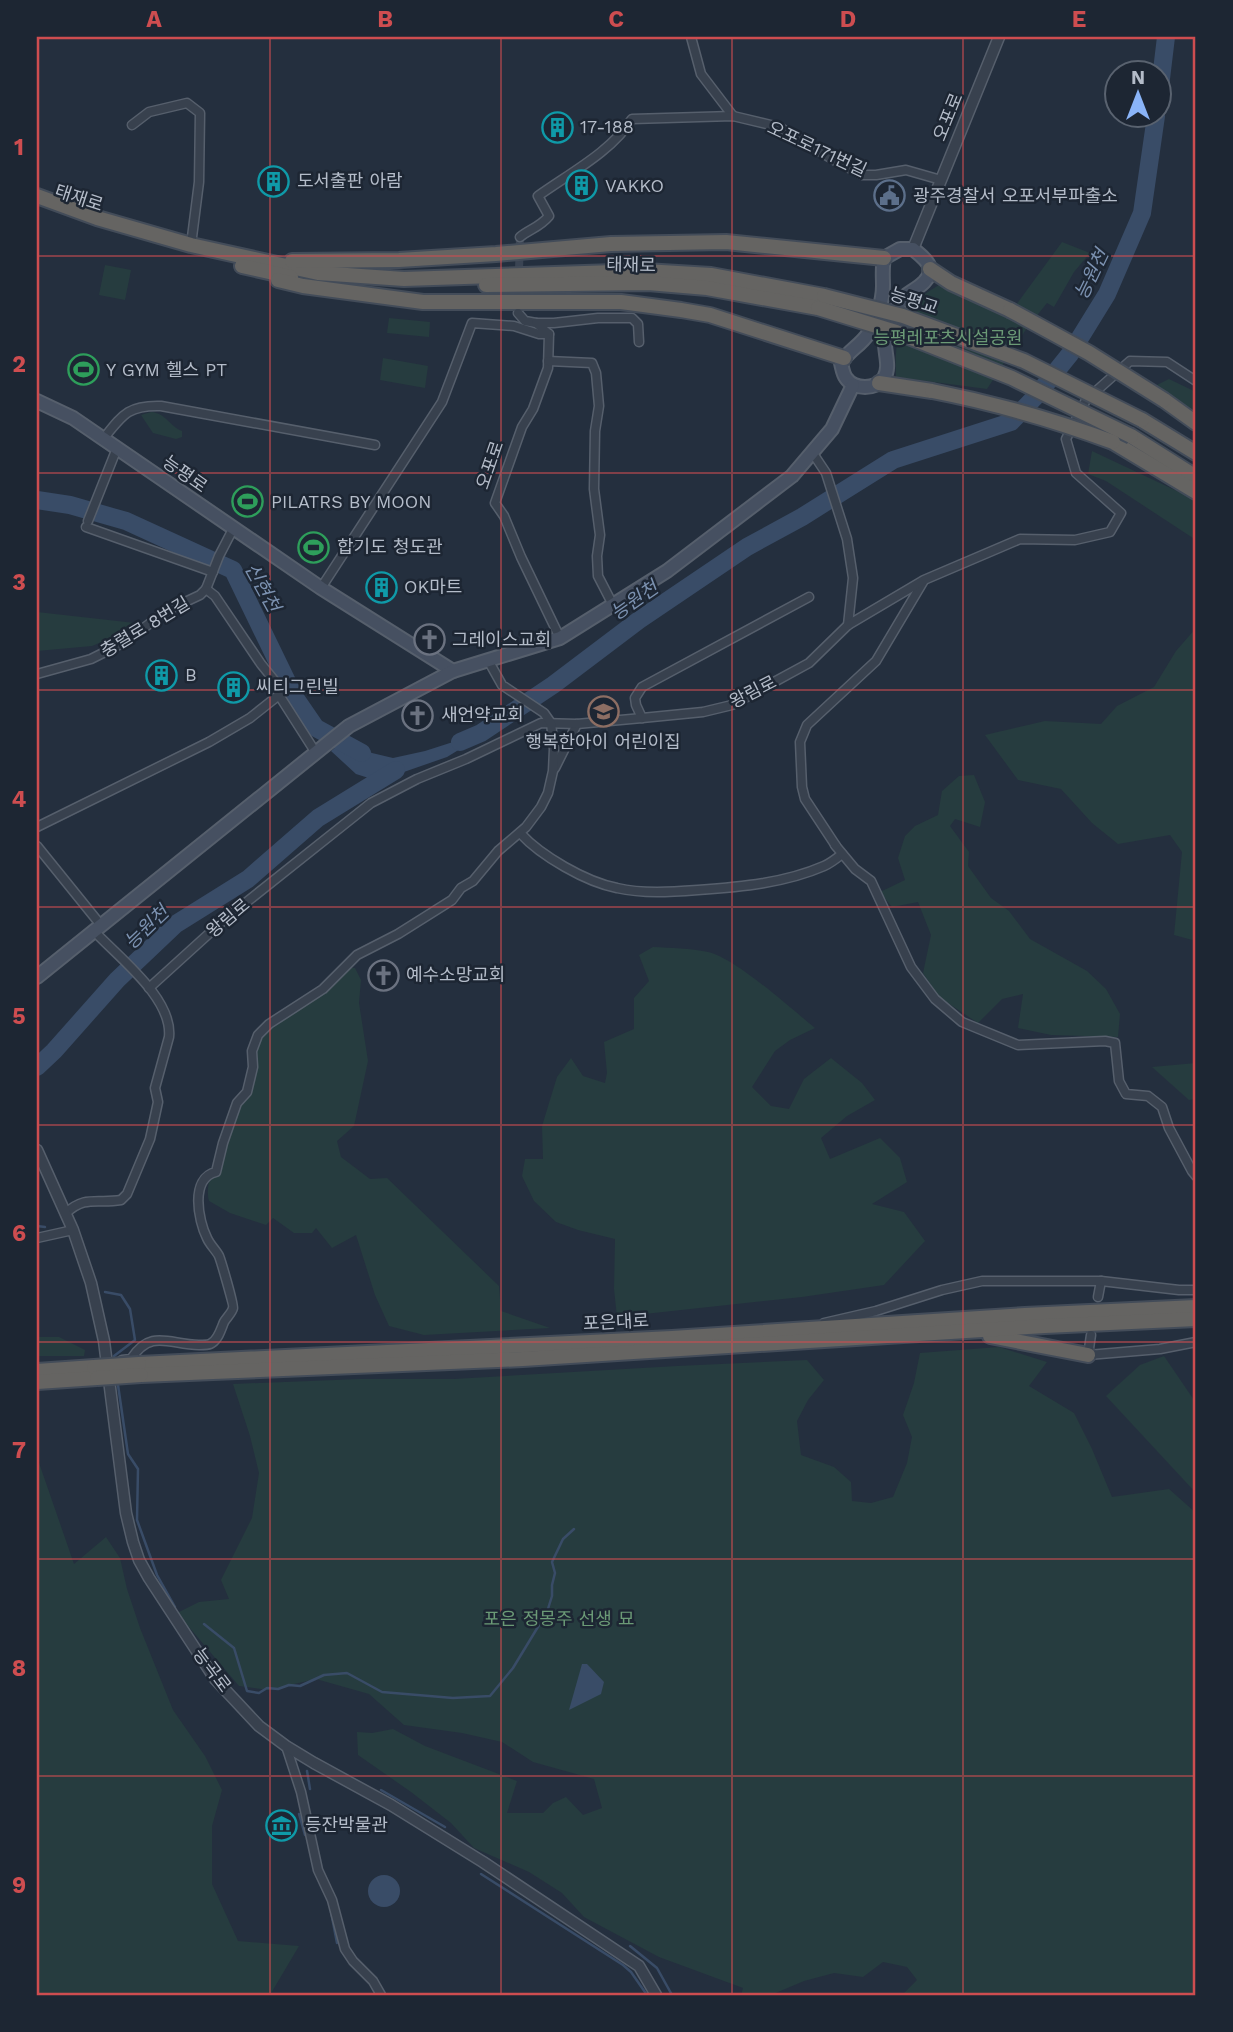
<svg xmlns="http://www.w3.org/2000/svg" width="1233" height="2032" viewBox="0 0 1233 2032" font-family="'Work Sans','Noto Sans KR',sans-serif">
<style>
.green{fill:#263c3f}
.water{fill:#394c67}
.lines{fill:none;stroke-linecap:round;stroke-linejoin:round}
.stream{stroke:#394c67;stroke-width:2.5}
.river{stroke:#394c67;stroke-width:18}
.minor-tunnel{stroke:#3a4453;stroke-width:8;stroke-dasharray:8 4;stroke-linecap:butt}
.minor-casing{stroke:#565f6c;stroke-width:11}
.tertiary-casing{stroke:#565f6c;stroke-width:13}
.secondary-casing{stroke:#565f6c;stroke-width:16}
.trunk-casing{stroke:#434c59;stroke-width:18}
.minor{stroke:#38414e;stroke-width:8}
.tertiary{stroke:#38414e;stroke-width:10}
.secondary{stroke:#465061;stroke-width:12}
.trunk{stroke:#656462;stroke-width:14}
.trunk-bridge-casing{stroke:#434c59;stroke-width:18;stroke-linecap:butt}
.trunk-bridge{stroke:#656462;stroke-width:14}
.grid{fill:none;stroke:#ce4d50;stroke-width:2;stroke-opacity:0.55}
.labels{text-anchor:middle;stroke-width:5;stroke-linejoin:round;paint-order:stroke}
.street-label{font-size:18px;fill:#b4bcc9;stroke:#1d2633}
.poi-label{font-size:18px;fill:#b4bcc9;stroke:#1d2633;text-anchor:start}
.park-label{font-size:18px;fill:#6b9a76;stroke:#1d2633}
.water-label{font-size:19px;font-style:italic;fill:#7c92b1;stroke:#1d2633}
.neatline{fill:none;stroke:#ce4d50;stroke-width:2.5}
.grid-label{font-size:23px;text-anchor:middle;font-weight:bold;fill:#ce4d50}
</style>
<rect width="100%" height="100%" fill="#242f3e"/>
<g class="green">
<path d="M1062,242l28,11 -16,19 -20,35 -7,-4 -20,25 -40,61 -91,-12c-1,-22 0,-58 18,-74 8,-8 19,-14 28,-20l66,33z"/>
<path d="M105,265l26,5 -6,30 -26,-5z"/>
<path d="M389,318l41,4 -1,15 -42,-4z"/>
<path d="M383,358l45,8 -3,22 -45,-8z"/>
<path d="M1169,379l27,13v26l-41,-32z"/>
<path d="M151,412c15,1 18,14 31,19v6l-6,2 -23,-6 -12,-18z"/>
<path d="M1092,451l104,49v40l-90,-59 -18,-7z"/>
<path d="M37,612l107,12 -52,22 -55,5z"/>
<path d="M1196,628v313l-22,-6 8,-83 -12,-17 -52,9 -26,-21 -31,-34 -43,-9 -33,-45 60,-14 56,3 16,-18 37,-19 22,-36z"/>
<path d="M974,775l11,27 -5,25 -25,-8 -5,7 19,26 -1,14 23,32 18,13 21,28 57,32 19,18 14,25 -2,23 -67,-2 -33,-7 5,-34 -21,5 -24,24 -39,-26 -16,-24 8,-38 -13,-33 -26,5 -12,-15 25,-12 -7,-22 7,-22 10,-10 23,-11 4,-24 17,-15z"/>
<path d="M653,947c18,1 37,1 55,5 29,7 82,56 107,76l-25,12 -15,11 -23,36 19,19 18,3 15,-30 27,-21 31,25 13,17 -28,16 -26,22 9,21 50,-21 20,20 7,24 -35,22 32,8 21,29 -41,44 -82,12 -185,20 -3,-28 1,-50 -37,-9 -22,-8 -22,-21 -12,-25 3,-17h18l-1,-33 15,-49 14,-19 12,18 22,7 2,-10 -3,-31 30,-13v-31l15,-17 -10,-26z"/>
<path d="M348,967l7,1 6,12 -2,23 9,58 -14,65 -17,15 4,16 29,22 17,-1 112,108 2,25 49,17 -126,7 -35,-9 -14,-31 -19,-60 -24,13 -16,-20 -4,5h-18l-21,-15 -7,7 -36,-12 -21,-12c-7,-24 20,-61 28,-86 6,-21 12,-43 17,-64l5,-6 3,-10 63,-43z"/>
<path d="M1196,1063v36l-7,1 -37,-33z"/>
<path d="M37,1337h22l26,13 -1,6h-47z"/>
<path d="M999,1347l48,15 -18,24 45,27 18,36 20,48 57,-8 27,24v482h-294l15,-15 -10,-13 -24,-5 -20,15 -29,-4 -30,8 -33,14h-30l2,-7 -84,-31 -75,-40 -22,-24 -33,-21 -55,-24 -23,-25 -40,-31 -53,-37 -1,-23 15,1 21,-4 32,17 92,35 -10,32h36l10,-10 13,-6 17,18 19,-7 -8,-29 -61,-17 -31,-20 -40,-9 -58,-8 -35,-31 -53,-15 -48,11 -29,-4 -62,-73 22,-11 30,-3 -8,-19 31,-62 7,-45 -9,-37 -17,-52 127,-5h94l223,-13 130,-6 17,20 -16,20 -11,21 4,34 33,12 17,15 1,19 19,2 22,-6 14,-34 5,-26 -9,-22 11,-32 6,-30z"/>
<path d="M1164,1356l32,47v90l-90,-97 34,-31z"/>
<path d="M37,1457l37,107 32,-27 14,21 7,31 13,39 33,82 32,46 17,34 -10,36v58l26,57 61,5 -29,49h-233z"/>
</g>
<g class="water">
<path d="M499,721l-21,17 -31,19 -69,24 -22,-7 -25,-23 14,-11 27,13 21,5 32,-7 56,-18z"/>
<path d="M582,1664h5l17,18 -3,12 -32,16z"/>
<circle cx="384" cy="1891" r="16"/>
</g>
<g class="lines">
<g class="stream">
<path d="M37,1226l8,1"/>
<path d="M105,1292l16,3 9,14 5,31 -21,16"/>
<path d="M118,1385l10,69 10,15 -1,51 20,55 18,32"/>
<path d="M204,1624l30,24 13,43 12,2 8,-5 11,1 11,-4 11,1 24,-11 23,-2 35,19 71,6 37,-2 23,-28 34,-56 5,-16v-11l3,-12 -3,-11 11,-23 11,-10"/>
<path d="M307,1771l3,18"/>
<path d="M381,1790l64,37"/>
<path d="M299,1814l6,21"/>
<path d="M481,1874l142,91 8,7 16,23"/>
<path d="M331,1912l6,31"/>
<path d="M630,1946l27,22 15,27"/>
</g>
<g class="river">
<path d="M1160,87l6,-50"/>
<path d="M37,500l33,5 56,16 107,49 61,126 22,32 46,25"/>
<path d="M460,742l21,-9 72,-48 86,-65 108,-73 55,-30 91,-57 118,-38 26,-27 33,-41 37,-60 35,-81 14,-97"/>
<path d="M37,1067l17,-16 63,-71 59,-56 72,-45 70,-61 78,-48"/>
</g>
<path class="minor-tunnel" d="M518,304l2,-67"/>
<defs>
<g id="minor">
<path d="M691,37l10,37 32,42"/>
<path d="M132,125l17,-13 38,-9 13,10 -1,69 -8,63"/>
<path d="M520,237c10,-8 20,-10 29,-21l-11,-20c32,-23 73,-44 94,-77l101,-3 46,11 55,33 29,15h13l30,-5 35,10"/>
<path d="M518,313l7,8 11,2 13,11 -1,34 -15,41 -11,18 -27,76 9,13 17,41 39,81"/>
<path d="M536,323h18l44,-5h34l6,6 1,18"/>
<path d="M548,361l44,2 4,10 3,33 -4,25 -1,58 6,46 -3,21 1,20 15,29"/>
<path d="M104,438c19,-24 25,-33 57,-32l214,39"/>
<path d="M812,452l14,21 21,66 6,39 -5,47"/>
<path d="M88,521l29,-73"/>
<path d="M86,527l127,45"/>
<path d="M321,588l121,-186 30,-79 42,3 25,8h10"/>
<path d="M206,589l13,-33 14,-27"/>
<path d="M37,674l54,-15 18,-9 19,-10 38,-29 34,-16 6,-6 9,7 46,68 17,21 1,10"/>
<path d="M642,718l-6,-13 -1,-7 7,-11 167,-90"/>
<path d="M555,768l22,-44"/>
<path d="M37,827l172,-85 41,-24 29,-23 37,58"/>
<path d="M520,833c21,23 66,49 97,55 26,6 54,4 81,2 43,-3 87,-7 126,-24 7,-3 13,-8 18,-12"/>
<path d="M835,845l20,24 16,12 40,86 24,32 27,23 56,23 87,-4 10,2 4,38 7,13 22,2 14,11 7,21 23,43 4,5"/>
<path d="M37,846l63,78"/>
<path d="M836,846l-31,-47 -3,-12 -2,-45 7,-17 69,-64 47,-79"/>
<path d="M149,988l75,-68 147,-117 46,-24 49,-20 75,-36 36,1 65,-6 61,-6 29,-7 77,-42 39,-38 76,-45 96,-41 55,1 35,-8 11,-19 -45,-40 -10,-34 20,-39 44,-39 37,1 29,19"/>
<path d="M66,1213c20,-18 30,-9 55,-13l6,-6 23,-55 8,-37 -3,-14 14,-51c4,-39 -51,-80 -76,-107"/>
<path d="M37,1238l36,-8"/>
<path d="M1098,1297l3,-16"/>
<path d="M824,1323l52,-12 66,-21 40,-9h119l78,9h17"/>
<path d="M1091,1335l-3,20 72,-6 36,-7"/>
<path d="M122,1360l9,-1c20,-31 39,-14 68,-14 1,0 9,0 11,-1 8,-3 11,-15 14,-22 2,-4 8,-9 9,-14 1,-3 -12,-47 -14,-52 -3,-6 -9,-11 -12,-18 -9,-18 -17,-60 9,-66l7,-29 14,-40 10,-11 6,-25 -1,-16 6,-16 11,-11 54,-35 34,-34 41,-21 54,-34 9,-12 12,-7 25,-30 28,-24 15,-20 7,-14 5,-22 1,-22 -3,-26 -7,-10 -42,-28 -14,-25"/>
<path d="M286,1746l15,46 17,78 14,30 13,49 8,12 20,20 8,14"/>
</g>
<g id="tertiary">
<path d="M913,249l86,-212"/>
<path d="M37,1150l36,80 18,53 13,58 22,172 7,29 6,18 10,18 66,101 44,47 27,20 28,17 77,42 92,57 156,104 17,29"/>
</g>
<g id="secondary">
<path d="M900,249h13c5,4 16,12 17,20 0,16 -22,22 -29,31 -2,3 -3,7 -5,10 -5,10 -10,19 -11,30 -1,13 6,26 -1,38 -8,12 -30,12 -38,0 -3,-4 -4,-11 -5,-15 8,-13 19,-17 27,-29 8,-12 15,-33 15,-48 0,-10 -1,-18 1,-28z"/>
<path d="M37,401l36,17 248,170 132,83"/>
<path d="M37,977l312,-251 104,-55 107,-33 107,-67 125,-95 40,-47 21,-44"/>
</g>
<g id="trunk">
<path d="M37,196l60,22 94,27 127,28 86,6 241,-8 66,4 113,21"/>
<path d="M292,261l107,-1 97,-6 115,-10 115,-2 158,16"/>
<path d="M242,266l49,11"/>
<path d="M930,269l21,14 59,27"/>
<path d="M278,280l25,6 120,16h198l60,8 29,5 134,43"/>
<path d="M486,285l162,-2 59,5 111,20"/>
<path d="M879,383l53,8"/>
<path d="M1164,400l32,23"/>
<path d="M1142,420l54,33"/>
<path d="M1131,436l65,41"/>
<path d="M1113,442l83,50"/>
<path d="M990,1336l98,19"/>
<path d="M139,1364l533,-26 353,-23 171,-8"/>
<path d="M37,1371l57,-4"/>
<path d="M141,1375l382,-16 522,-33 151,-7"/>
<path d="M37,1382l60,-4"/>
</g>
</defs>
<use href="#minor" class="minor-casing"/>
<use href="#tertiary" class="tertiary-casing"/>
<use href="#secondary" class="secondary-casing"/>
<use href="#trunk" class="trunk-casing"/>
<use href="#minor" class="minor"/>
<use href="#tertiary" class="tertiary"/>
<use href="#secondary" class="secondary"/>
<use href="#trunk" class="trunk"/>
<defs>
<g id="trunk-bridge">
<path d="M824,296l79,20 121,45 118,59"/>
<path d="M818,308l78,24 116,46 119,58"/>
<path d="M1010,310l79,43 75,47"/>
<path d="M932,391c62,12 122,29 181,51"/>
<path d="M94,1367l45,-3"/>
<path d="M97,1378l44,-3"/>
</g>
</defs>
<use href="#trunk-bridge" class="trunk-bridge-casing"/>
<use href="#trunk-bridge" class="trunk-bridge"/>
</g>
<path class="grid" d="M270,37v1958M501,37v1958M732,37v1958M963,37v1958M37,256h1159M37,473h1159M37,690h1159M37,907h1159M37,1125h1159M37,1342h1159M37,1559h1159M37,1776h1159"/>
<defs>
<symbol id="building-ring" viewBox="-11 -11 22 22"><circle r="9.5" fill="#1d2633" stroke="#0f9aa8" stroke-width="1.5"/><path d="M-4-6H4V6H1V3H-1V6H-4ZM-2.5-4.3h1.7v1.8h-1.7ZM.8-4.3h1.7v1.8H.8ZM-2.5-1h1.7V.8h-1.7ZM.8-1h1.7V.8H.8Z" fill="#0f9aa8"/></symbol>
<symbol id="civic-ring" viewBox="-11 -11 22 22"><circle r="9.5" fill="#1d2633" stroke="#5c6f8a" stroke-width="1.5"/><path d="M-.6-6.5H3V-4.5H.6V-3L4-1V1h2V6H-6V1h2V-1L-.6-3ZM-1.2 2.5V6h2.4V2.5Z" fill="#5c6f8a"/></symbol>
<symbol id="stadium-ring" viewBox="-11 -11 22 22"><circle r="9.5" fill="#1d2633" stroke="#2e9e5b" stroke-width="1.5"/><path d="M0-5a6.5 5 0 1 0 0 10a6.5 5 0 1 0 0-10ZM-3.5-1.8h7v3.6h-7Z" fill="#2e9e5b"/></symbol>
<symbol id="church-ring" viewBox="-11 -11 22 22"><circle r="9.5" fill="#1d2633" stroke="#6b7280" stroke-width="1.5"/><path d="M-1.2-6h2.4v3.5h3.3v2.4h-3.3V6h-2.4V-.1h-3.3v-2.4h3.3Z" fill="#6b7280"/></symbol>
<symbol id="school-ring" viewBox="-11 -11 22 22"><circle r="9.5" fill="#1d2633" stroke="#8d6e63" stroke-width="1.5"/><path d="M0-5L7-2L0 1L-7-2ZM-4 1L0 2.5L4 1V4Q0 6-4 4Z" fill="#8d6e63"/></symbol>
<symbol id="museum-ring" viewBox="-11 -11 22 22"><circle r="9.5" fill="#1d2633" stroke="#0f9aa8" stroke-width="1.5"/><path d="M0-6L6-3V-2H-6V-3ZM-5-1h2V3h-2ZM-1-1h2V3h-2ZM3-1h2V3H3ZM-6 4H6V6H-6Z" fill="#0f9aa8"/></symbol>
</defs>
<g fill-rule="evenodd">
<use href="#building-ring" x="540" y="110" width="35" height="35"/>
<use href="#building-ring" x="256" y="164" width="35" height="35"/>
<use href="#building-ring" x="564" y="168" width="35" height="35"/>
<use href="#civic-ring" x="872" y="178" width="35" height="35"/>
<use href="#stadium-ring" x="66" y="352" width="35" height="35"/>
<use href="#stadium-ring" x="230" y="484" width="35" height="35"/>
<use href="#stadium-ring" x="296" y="530" width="35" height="35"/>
<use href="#building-ring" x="364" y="570" width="35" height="35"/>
<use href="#church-ring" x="412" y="622" width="35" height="35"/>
<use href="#building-ring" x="144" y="658" width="35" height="35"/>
<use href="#building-ring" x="216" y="670" width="35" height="35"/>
<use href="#school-ring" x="586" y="694" width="35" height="35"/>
<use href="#church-ring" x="400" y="698" width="35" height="35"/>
<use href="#church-ring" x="366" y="958" width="35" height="35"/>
<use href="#museum-ring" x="264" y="1808" width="35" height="35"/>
</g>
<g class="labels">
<g class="street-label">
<text transform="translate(948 117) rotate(-68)" y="6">오포로</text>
<text transform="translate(817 149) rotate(25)" y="6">오포로171번길</text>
<text transform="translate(79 198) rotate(18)" y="6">태재로</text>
<text transform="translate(631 265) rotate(1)" y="6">태재로</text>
<text transform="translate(914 301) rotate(18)" y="6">능평교</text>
<text transform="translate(490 465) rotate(-71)" y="6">오포로</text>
<text transform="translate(185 474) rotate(35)" y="6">능평로</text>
<text transform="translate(145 627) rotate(-31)" y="6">충렬로 8번길</text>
<text transform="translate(753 692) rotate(-27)" y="6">왕림로</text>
<text transform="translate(228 918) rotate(-40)" y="6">왕림로</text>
<text transform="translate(616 1322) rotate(-3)" y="6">포은대로</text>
<text transform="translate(212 1670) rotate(53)" y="6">능곡로</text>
</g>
<g class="poi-label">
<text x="580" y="133">17-188</text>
<text x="297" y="187">도서출판 아람</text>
<text x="605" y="192">VAKKO</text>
<text x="913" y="202">광주경찰서 오포서부파출소</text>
<text x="106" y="376">Y GYM 헬스 PT</text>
<text x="271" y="508">PILATRS BY MOON</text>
<text x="337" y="553">합기도 청도관</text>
<text x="404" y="593">OK마트</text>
<text x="452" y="646">그레이스교회</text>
<text x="185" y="681">B</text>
<text x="256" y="693">씨티그린빌</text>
<text x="441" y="721">새언약교회</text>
<text x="603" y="748" text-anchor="middle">행복한아이 어린이집</text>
<text x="406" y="981">예수소망교회</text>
<text x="305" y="1831">등잔박물관</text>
</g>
<g class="park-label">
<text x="948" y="344">능평레포츠시설공원</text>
<text x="559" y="1625">포은 정몽주 선생 묘</text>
</g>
<g class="water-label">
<text transform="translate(1091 274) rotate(-64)" y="7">능원천</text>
<text transform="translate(263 587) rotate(61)" y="7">신현천</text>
<text transform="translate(634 600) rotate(-35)" y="7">능원천</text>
<text transform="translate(146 927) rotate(-44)" y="7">능원천</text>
</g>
</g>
<rect width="1233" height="2032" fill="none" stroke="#1d2633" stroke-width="77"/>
<g transform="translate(1138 94)"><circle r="33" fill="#1d2633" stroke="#59626f" stroke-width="2"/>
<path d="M0-5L12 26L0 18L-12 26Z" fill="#8ab4f8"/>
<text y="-10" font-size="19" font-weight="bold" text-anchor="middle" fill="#b4bcc9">N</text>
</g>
<rect x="38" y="38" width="1156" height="1956" class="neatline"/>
<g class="grid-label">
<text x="154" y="27">A</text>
<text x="385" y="27">B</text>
<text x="616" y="27">C</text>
<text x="848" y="27">D</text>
<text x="1079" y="27">E</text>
<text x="19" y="155">1</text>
<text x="19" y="372">2</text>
<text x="19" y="590">3</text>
<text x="19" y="807">4</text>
<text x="19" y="1024">5</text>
<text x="19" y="1241">6</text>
<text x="19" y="1458">7</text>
<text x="19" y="1676">8</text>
<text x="19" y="1893">9</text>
</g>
</svg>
